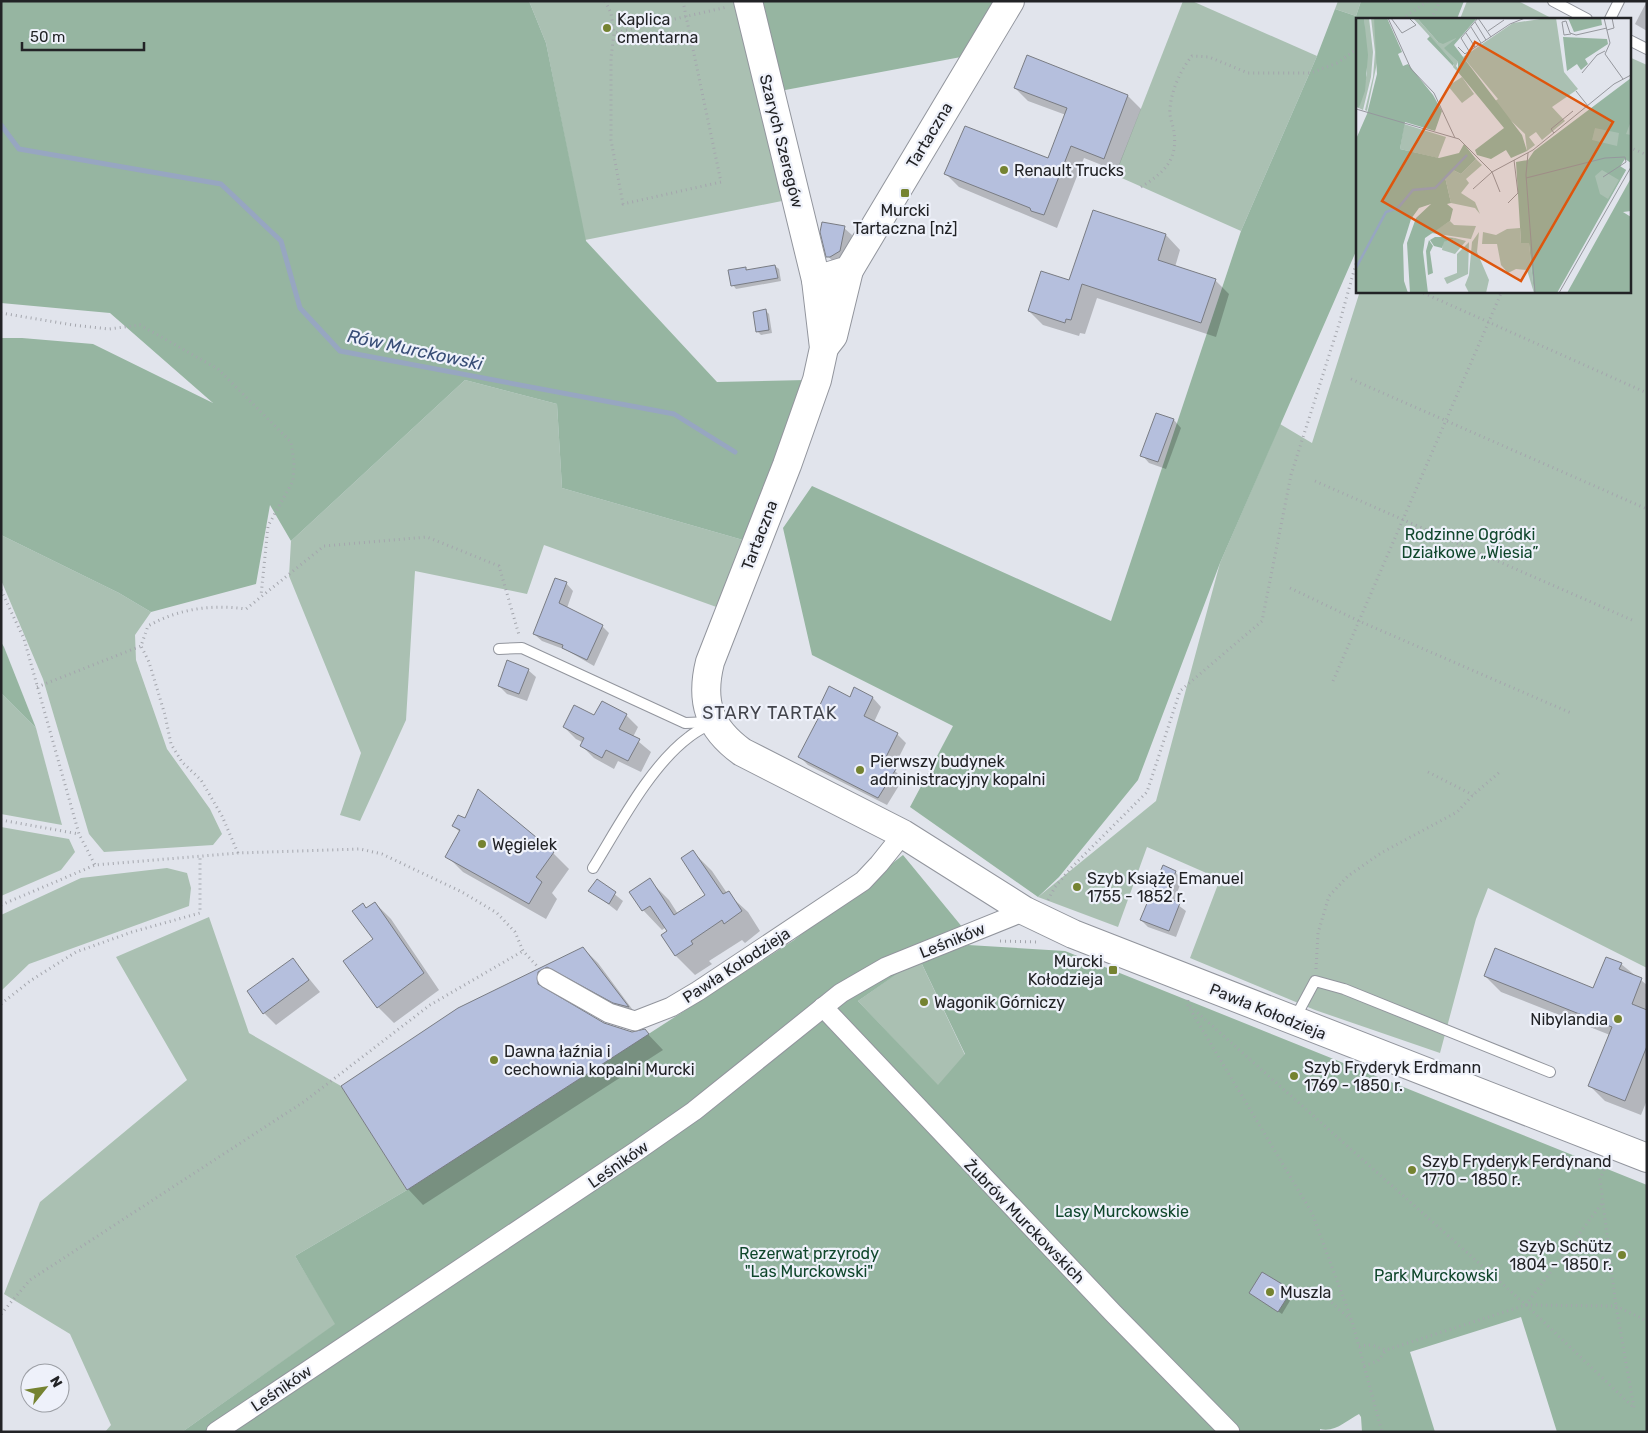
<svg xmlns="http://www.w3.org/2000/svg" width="1648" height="1433" viewBox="0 0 1648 1433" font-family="Rubik,sans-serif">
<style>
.green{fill:#aac0b2}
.forest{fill:#96b5a1}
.shadow{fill:#0003}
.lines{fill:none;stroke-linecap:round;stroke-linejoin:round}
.stream{stroke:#97a6c1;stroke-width:5}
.building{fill:#b5bfdd;stroke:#797c83}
.lane-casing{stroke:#92959d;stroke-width:12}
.street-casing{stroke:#92959d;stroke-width:21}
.secondary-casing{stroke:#92959d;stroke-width:30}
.path{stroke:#a4a6ad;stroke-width:3;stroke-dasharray:1 4;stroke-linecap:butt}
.lane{stroke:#fff;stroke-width:10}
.street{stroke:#fff;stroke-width:19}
.secondary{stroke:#fff;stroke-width:28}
.poi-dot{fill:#758331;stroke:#eef1fa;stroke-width:2}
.labels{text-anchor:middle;stroke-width:4.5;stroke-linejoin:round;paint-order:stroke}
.poi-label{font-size:16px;fill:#222326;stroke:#eef1fa;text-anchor:start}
.street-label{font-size:16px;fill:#222326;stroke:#eef1fa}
.park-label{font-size:16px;fill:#10472c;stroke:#eef1fa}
.water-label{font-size:18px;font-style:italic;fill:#394e77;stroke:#eef1fa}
.neighbourhood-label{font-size:18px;letter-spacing:1px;fill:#43454c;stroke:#eef1fa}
.inset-river{fill:none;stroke:#97a6c1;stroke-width:2.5}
.inset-road{fill:none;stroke:#95979d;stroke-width:1}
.view{fill:#de560d;fill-opacity:0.15;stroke:#de560d;stroke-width:2.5}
.inset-edge{fill:none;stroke:#222326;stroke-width:2.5}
</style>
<rect width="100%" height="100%" fill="#e1e4ec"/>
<g class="green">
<path d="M529,1h205l48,200 -197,39 -39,-197z"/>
<path d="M1183,1h9l125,55 -76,175 -126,-56z"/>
<path d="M1338,1h23l-5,15 -21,-7z"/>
<path d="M1467,1h51l35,18h-93z"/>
<path d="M1629,57l18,8v903l-159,-80 -12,31 -36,134 -125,-43 -125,-52 30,-79 -73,-32 -29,80 -80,-30 118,-96 64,-238 60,-139 32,19 48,-152h269z"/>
<path d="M465,380l92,24 5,84 181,52 -21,69 -178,-64 -17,49 -112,-23 -9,149 -46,101 -20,-6 21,-62 -72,-177 2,-35z"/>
<path d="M1,535l118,58 32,19 -16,23 1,25 31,89 43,60 12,25 -9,11 -109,7 -15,-18 -46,-155 -42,-99z"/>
<path d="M1,693l35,35 26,97 -61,-11z"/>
<path d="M1,827l68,12 6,13 -14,18 -60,26z"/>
<path d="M167,868l20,5 4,15 -2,18 -160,58 -28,27v-76l80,-37z"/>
<path d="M209,917l40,116 92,53 66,104 -112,66 41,68 -154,108h-77l6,-7 -41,-91 -66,-40 36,-92 147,-122 -71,-123z"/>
<path d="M919,958l46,97 -27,31 -80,-85z"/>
</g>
<g class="forest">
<path d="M1,1h528l17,42 40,198 131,141 89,-2 -63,160 -181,-52 -5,-84 -92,-24 -174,161 -21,-36 -14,79 -105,28 -32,-19 -118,-58v-197h21l71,6 120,59 -103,-90 -109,-10z"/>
<path d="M758,1h240l-37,56 -181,34z"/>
<path d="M1361,1h103l-7,18h-100v230l-137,314 -82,217 -79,97 -21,20 -128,-90 43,-81 -141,-71 -29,-127 29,-42 299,135 130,-390 76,-175 18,-47 21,7z"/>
<path d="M1,642l3,5 32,81 -35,-35z"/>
<path d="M903,855l60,73 -105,73 80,84 27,-31 -44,-92 47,-17 97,6 582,234v247h-90l-36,-115 -111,35 25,80h-73l-1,-15 -2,-3c-12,6 -24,19 -39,15v3h-1138l153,-108 -40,-68 112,-66 387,-250z"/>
</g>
<g class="shadow">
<path d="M1647,1v30l-12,-7z"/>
<path d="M1027,57l101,39 13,13 -24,62 -33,-13 -27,70 -98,-41 -13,-13 103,-14 17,-45 -38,-14 -13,-13z"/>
<path d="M1094,212l72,23 14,15 -5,17 40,13 14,14 -13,43 -119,-39 -12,36 -5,-1 -1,3 -36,-11 -14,-14 41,-30z"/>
<path d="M844,228l8,7 -4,24 -13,5 -7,-8z"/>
<path d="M775,266l4,3 2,12 -45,8 -3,-4 12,-17 3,3z"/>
<path d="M766,311l3,3 3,19 -11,2 -4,-4z"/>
<path d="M1157,414l17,6 7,8 -15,41 -17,-6 -7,-8z"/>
<path d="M566,583l7,8 -6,17 35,18 7,7 -15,33 -28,-16 -24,-9 -8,-7z"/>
<path d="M528,670l8,7 -9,24 -20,-7 -8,-8z"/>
<path d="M855,689l18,9 8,9 -7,15 23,12 9,9 -13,26 10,10 -16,26 -79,-40 -8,-8 23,-45 -3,-3 30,-11z"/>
<path d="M626,715l12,12 -5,10 18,15 -10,20 -23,-11 -4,8 -20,-11 -12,-12 2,-3 -8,-4 -12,-12 31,-10z"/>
<path d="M453,826l100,27 16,16 -17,24 5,6 -11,20 -83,-47 -16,-16 13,-24z"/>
<path d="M693,852l19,19 15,22 21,19 12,19 -15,12 -3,-3 -33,21 3,3 -17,11 -19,-19 -10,-29 -4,3 -19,-20 6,-30 20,20 9,14 29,-19z"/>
<path d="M1175,872l7,7 -8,23 12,9 -10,26 -28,-10 -7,-7z"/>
<path d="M597,880l26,21 -6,10 -27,-21z"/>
<path d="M375,903l16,16 48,71 -45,33 -16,-16 -4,-67 -11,-36 4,5z"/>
<path d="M583,948l15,15 43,58 -89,-34v7l51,30 29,9 13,-2 18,19 -240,155 -15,-16 51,-180z"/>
<path d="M293,959l27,33 -44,33 -12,-12z"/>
<path d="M1621,964l26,21v115l-6,15 -36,-14 -15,-15 20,-51 -109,-43 -16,-16 109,13z"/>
<path d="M1291,1291l3,3 -12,20 -31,-21z"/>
</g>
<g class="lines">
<path class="stream" d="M1,125l18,24 202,35 60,57 19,67 40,43 334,63 61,38"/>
</g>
<g class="building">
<path d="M1027,55l101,40 -24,64 -33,-13 -27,69 -13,-4 -1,-3 -86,-34 21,-48 83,32 19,-50 -53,-20z"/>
<path d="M1093,210l73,24 -8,26 58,19 -15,44 -119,-39 -11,36 -5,-1 -1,4 -37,-12 13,-40 28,9z"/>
<path d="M822,222l23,4 -5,25 -10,6h-4l-6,-25z"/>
<path d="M775,265l3,13 -47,8 -3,-16 18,-3v3z"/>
<path d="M766,309l3,21 -13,2 -3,-20z"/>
<path d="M1156,413l18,6 -16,43 -18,-6z"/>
<path d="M555,578l12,4 -8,21 44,22 -16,35 -25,-12 1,-3 -30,-11z"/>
<path d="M507,660l22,9 -10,25 -21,-8z"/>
<path d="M829,686l21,11 4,-10 19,10 -9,19 34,17 -15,30 13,6 -18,29 -80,-41 24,-46 -4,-2z"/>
<path d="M602,701l25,13 -8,15 21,10 -12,22 -22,-11 -4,8 -22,-12 4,-8 -21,-11 11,-22 20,10z"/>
<path d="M478,789l76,63 -18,25 6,5 -13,22 -84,-47 15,-27 -8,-4 6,-11 7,3z"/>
<path d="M693,850l30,44 6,-3 13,20 -18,13 -2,-4 -31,21 2,3 -18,12 -14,-21 6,-4 -17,-25 -8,5 -13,-19 21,-14 24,37 31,-20 -24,-37z"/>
<path d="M1163,865l13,6 -10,26 14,6 -11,28 -29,-11z"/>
<path d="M597,879l19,13 -7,12 -21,-13z"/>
<path d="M375,902l49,71 -47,35 -34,-47 30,-22 -21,-28 11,-8 3,5z"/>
<path d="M583,947l46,60 -16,-4 -66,-36 -9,5v12l66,39 28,9 13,-3 4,5 -242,156 -66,-104 117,-78z"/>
<path d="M1495,948l98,40 13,-31 16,6 -3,6 23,9 -10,26 15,6v36l-22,55 -37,-15 24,-59 -128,-51z"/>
<path d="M293,958l16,22 -46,34 -16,-23z"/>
<path d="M1262,1272l30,18 -14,22 -29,-19z"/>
</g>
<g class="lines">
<defs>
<g id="lane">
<path d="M1553,1l34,18"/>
<path d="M1610,19l9,-18"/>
<path d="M1629,40l18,9"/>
<path d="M499,649l23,-1 163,75 27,-1"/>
<path d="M593,868c26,-42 57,-102 96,-131 7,-6 16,-10 24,-15"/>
<path d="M1294,1020l21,-39 29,8 206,83"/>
</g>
<g id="street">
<path d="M547,978l62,35 26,8 36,-14 27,-16 165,-110 16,-17 24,-30"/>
<path d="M823,1007l290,306 117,119"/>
<path d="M216,1432l422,-282 56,-39 147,-118 45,-26 139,-56"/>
</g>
<g id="secondary">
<path d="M748,1l68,279 8,68 -7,32 -30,85 -77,197c-10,40 -1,66 32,90l161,82 122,77 48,23 574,224"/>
<path d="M816,280l33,-10 161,-269"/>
<path d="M826,345l7,-9 16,-66"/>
</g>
</defs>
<use href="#lane" class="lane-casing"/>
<use href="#street" class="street-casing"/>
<use href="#secondary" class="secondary-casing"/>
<g class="path">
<path d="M605,1l6,12 3,20"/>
<path d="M683,1l3,15 35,166 -98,22 -12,-64v-82l3,-25 113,-26"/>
<path d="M1402,19l26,-18"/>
<path d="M1431,19l9,-18"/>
<path d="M1629,147l18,8"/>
<path d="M1141,187c22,-14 37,-26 33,-55 -1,-7 -5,-16 -4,-23 1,-18 11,-40 22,-53l17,1 39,16h63l26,-10 20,-14"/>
<path d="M1419,291l228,102"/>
<path d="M1,313l72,12 36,4 31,-4 78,44 73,73 3,20 -1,19 -25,45 -7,70"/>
<path d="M1351,379l296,130"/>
<path d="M1315,481l317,139"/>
<path d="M1290,588l69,33 212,92"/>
<path d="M1,590l23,49 55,195 16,31"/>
<path d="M1333,681l169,-390"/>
<path d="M37,687l104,-41"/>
<path d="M1428,772l45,23"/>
<path d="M1,820l78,14"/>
<path d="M238,853l-16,-37 -21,-36 -19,-18 -11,-18 -6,-29 -16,-53 -8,-16 7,-20c30,-17 63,-22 98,-17l78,-63 103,-9 72,29 20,69"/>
<path d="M1048,900l7,-13 16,-19 76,-76 33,-101 82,-70 29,-146 49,-154 17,-61"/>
<path d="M1,905l94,-40 143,-12 122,-4 22,5 80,38 35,21 18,19 8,19 14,15"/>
<path d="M1000,941l39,1"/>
<path d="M1316,969l2,-36 11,-37 19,-20 33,-23 76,-41 16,-17 28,-24"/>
<path d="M1188,1000l-1,4 125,209 40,108 30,111"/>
<path d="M1,1004l29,-23 46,-29 56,-20 68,-19v-57"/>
<path d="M1190,1006l336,299 108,103"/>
<path d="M1606,1165l-6,14 16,127 18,102"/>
<path d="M1328,1299l24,22"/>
<path d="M1526,1305l77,-103"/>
<path d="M1,1314l29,-34 275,-179 125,-96 93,-54"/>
<path d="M1359,1346l12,-1 15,5 140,-45 90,1 31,15"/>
<path d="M1364,1366l14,-5 8,-11"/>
</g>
<use href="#lane" class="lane"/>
<use href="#street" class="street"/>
<use href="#secondary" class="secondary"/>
</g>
<g class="poi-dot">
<circle cx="607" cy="28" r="5"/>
<circle cx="1004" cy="170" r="5"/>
<rect x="900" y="188" width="10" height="10" rx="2.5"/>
<circle cx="860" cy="770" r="5"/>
<circle cx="482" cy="844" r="5"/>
<circle cx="1077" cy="887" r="5"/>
<rect x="1108" y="965" width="10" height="10" rx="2.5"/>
<circle cx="924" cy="1002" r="5"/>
<circle cx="1618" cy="1019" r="5"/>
<circle cx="494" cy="1060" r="5"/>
<circle cx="1294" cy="1076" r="5"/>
<circle cx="1412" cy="1170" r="5"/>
<circle cx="1622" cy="1255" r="5"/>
<circle cx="1270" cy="1292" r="5"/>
</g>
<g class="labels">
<g class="poi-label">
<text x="617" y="25">Kaplica<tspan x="617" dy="18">cmentarna</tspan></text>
<text x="1014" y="176">Renault Trucks</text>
<text x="905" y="216" text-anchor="middle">Murcki<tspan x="905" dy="18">Tartaczna [nż]</tspan></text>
<text x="870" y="767">Pierwszy budynek<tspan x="870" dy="18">administracyjny kopalni</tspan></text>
<text x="492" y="850">Węgielek</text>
<text x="1087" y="884">Szyb Książę Emanuel<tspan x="1087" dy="18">1755 - 1852 r.</tspan></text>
<text x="1103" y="967" text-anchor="end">Murcki<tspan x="1103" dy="18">Kołodzieja</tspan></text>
<text x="934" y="1008">Wagonik Górniczy</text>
<text x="1608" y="1025" text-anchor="end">Nibylandia</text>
<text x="504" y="1057">Dawna łaźnia i<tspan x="504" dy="18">cechownia kopalni Murcki</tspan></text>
<text x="1304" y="1073">Szyb Fryderyk Erdmann<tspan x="1304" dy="18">1769 - 1850 r.</tspan></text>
<text x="1422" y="1167">Szyb Fryderyk Ferdynand<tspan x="1422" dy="18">1770 - 1850 r.</tspan></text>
<text x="1612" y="1252" text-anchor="end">Szyb Schütz<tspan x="1612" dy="18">1804 - 1850 r.</tspan></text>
<text x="1280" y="1298">Muszla</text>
</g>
<g class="street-label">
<text transform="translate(929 135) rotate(-59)" y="6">Tartaczna</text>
<text transform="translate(782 141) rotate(76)" y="6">Szarych Szeregów</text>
<text transform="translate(759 535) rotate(-69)" y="6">Tartaczna</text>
<text transform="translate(952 940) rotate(-22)" y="6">Leśników</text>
<text transform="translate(736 965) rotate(-33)" y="6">Pawła Kołodzieja</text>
<text transform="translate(1268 1011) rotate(22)" y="6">Pawła Kołodzieja</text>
<text transform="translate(618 1164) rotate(-35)" y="6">Leśników</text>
<text transform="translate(1025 1221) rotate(46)" y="6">Żubrów Murckowskich</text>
<text transform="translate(281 1388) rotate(-34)" y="6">Leśników</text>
</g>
<g class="park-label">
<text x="1470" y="540">Rodzinne Ogródki<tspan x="1470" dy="18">Działkowe „Wiesia”</tspan></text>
<text x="1122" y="1217">Lasy Murckowskie</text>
<text x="809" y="1259">Rezerwat przyrody<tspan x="809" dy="18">"Las Murckowski"</tspan></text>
<text x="1436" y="1281">Park Murckowski</text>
</g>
<g class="water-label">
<text transform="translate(415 350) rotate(12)" y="6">Rów Murckowski</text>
</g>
<g class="neighbourhood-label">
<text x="770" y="719">STARY TARTAK</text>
</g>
</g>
<g transform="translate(1356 18)">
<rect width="275" height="275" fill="#e1e4ec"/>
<path d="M8,0h5l4,34 -2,25 -8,33 -4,-2 8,-35zM15,0h3l3,10 1,30 -11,53 -2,-1 8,-33 2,-25zM57,0h4l21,24 19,-5 -12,11 13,14 -2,4 4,5 -2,1 -5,-5 1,-4zM191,0h9l8,54 14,17 -26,18 13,14 -23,19 -6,-8 -7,5 6,8 -8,6 -2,-17 -20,-19 -10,-14 3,-2 -35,-42 50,-34zM106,59l12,17 -12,9 -14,-17zM275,61v83l-6,-4 -5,9 6,3 -18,31 -18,-6 -19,-52zM48,106l42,13 -8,21 -38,-9zM120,141l6,6 -16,14 3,4 -8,10 14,9 5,12 -5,-6 -24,-5 -6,-26 8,-7 8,4zM94,203l4,4 22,1 -5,13 -40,-6zM164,210l1,15h8l5,50 -7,-23 -11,-1 -8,4 -7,-8 -4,-21h-15l1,-12 13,3 11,-6zM123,214l-2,20 12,28 -3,13h-17l-4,-8 4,-10 3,-33zM99,220l11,3 -11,13 -13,-4 1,-8zM113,224l-1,32 -21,10 -3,-6 13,-5v-19z" fill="#aac0b2"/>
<path d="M0,0h8l4,37 -3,36 -6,17 -3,-1zM18,0h13l15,34 -4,2 5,12 5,-2 25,31 9,16 -7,20 -30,-9 -5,27 39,9 20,-5 5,-9 12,15 -15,15 -8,-4 -8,7 6,26 -4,1 6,5 -3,12 -25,17 -2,14 5,41h-18l-3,-50 9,-25 15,-14 -12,4 -8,11 -8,26 1,36 4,12h-52v-154l11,-25 10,-40zM61,0h60l-23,27 68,90 5,16 -16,7 -5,-8 -15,9 -14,-4 -2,-5 29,-22 -46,-56v-10l-14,-14 12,-10 -13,6 -5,-2zM212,0h33l1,7 -28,7zM74,18l24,27 -1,3 -26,-27zM207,19l44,2 1,5 -23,15 3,5 -7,6 -4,-6 -10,7zM275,60v43l-5,13 5,1v28l-6,-4 -5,7 6,4 -69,123h-23l-5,-50h-8l-5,-81 12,-2 6,-9zM239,110l24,5 -2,13 -25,-6zM246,152l17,10 -11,19 -8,-5 -5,-18zM275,160v33l-8,1 8,5v76h-64zM79,219h10l10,1 -11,4 -2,6 -8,-2 -4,-6zM73,222l4,6 -3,6 3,21 -5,2 -2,-24z" fill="#96b5a1" fill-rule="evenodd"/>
<path class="inset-river" d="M0,250l30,-56 12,-4 15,-18 22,-2 32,-33"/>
<path class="inset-road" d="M32,0l23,51 23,24 21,45M35,0l11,15 14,-8 -7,-7M122,0l13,19M248,0l6,25 -5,11 18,25M119,4l11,18M115,9l10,16M251,12l7,-2 -2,-10M132,13l16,-11M110,15l9,14M215,16l-7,1 -2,-13 4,-1 4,12 6,2 31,-7M102,29l7,7 45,-30 15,-6M113,33l-8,-13 17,-20M226,55l15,-18 8,-4M220,73l12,15M0,91l103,30 33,33M198,115l-3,-4 22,-18M172,135l-2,22 9,118M136,154l8,20M247,159l23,-15M170,160l79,-20 20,-1 1,5M117,171l19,-17 41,-22 81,-66 17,-9M152,185l10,-10 -4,-33M203,275l72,-126"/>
<path class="view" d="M119,24l138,80 -92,159 -139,-80z"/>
<rect width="275" height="275" class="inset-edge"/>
</g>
<rect width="1648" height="1433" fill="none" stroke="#222326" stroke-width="5"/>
<g transform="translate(45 1388) rotate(60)"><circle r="24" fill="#eef1fa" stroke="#9c9fa5"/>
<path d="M0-4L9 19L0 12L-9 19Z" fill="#758331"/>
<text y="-8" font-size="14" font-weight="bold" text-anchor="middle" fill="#222326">N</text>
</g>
<path d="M22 42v8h122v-8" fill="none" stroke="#222326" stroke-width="2.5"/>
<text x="30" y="42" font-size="15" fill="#222326" stroke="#eef1fa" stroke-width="4" paint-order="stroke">50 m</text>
</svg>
